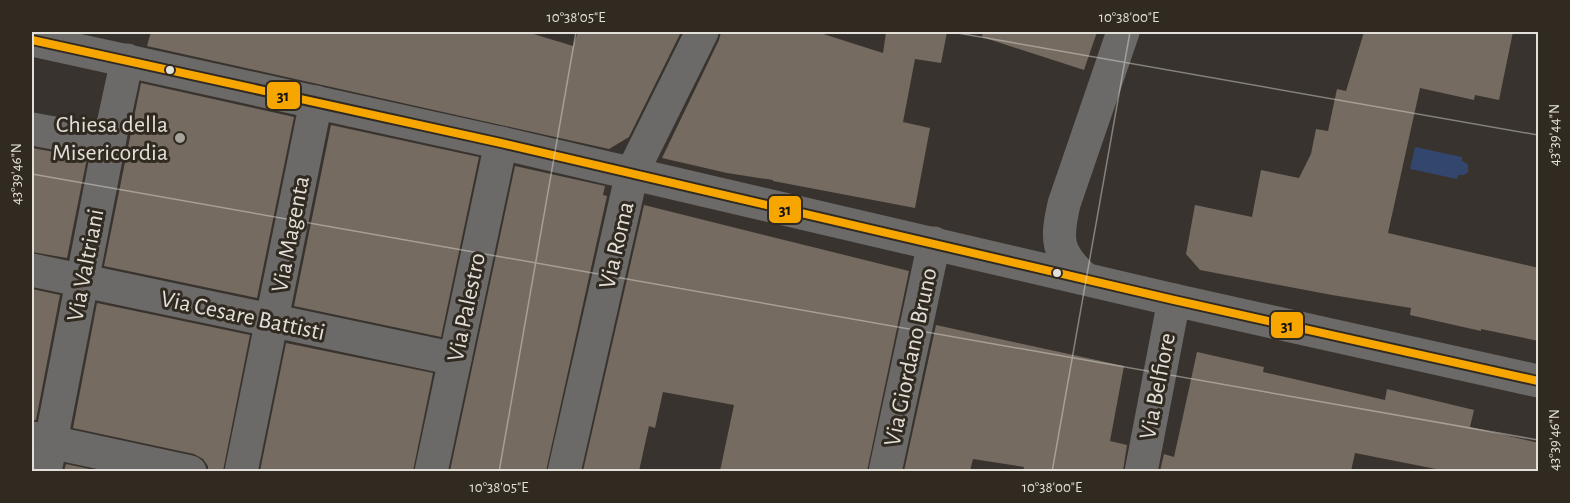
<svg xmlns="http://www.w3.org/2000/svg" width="1570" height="503" viewBox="0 0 1570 503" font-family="'Alegreya Sans',sans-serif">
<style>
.water{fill:#32466e}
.building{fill:#756b60}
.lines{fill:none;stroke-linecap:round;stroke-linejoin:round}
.minor{stroke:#6c6a68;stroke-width:33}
.bus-1-casing{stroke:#312a21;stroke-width:12}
.bus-1{stroke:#f7a600;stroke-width:8}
.ticks{fill:none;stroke:#e3dfd9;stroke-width:1.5;stroke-opacity:0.45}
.bus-dot{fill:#e3dfd9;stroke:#312a21;stroke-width:2}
.poi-dot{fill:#a7a39d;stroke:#312a21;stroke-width:2}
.labels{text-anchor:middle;stroke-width:6;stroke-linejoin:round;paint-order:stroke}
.poi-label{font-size:24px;fill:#e3dfd9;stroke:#312a21;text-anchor:end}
.street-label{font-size:24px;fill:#e3dfd9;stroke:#312a21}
.line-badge{stroke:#312a21;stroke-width:2}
.pale-badge-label{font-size:16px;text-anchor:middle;font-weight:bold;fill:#111}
.neatline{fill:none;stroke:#e3dfd9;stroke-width:2}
.ticks-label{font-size:15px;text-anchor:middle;fill:#e3dfd9}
</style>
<rect width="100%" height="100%" fill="#38332e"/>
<path class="water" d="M1415,147l47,10v4l6,3v8l-4,3h-6l-1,4 -47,-10z"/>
<g class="building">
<path d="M151,32h376l46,14 5,-14h103l-52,105 -20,12 -462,-103z"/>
<path d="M721,32h96l66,21 3,-21h61l-6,31 -26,-4 -12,63 27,6 -15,80 -142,-27v-1l-46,-7 -65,-15 57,-118z"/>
<path d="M983,32h114l-13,38 -102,-33z"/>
<path d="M1364,32h149l-14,68 -24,-5 -1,5 -54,-12 -32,145 151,35v73l-58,-12v2l-71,-16 1,-7 -79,-13 -132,-25 -14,-16 9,-49 57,12 9,-47 38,8 12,-24 5,-25 12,2 9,-42 9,2z"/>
<path d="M141,83l153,34 -37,181 -153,-32z"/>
<path d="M331,125l148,32 -38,180 -147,-31z"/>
<path d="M32,148l55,10 -20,100 -35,-6z"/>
<path d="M515,166l90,20 -2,9 4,1 -61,275h-96z"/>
<path d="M644,205l265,66 -42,200h-147l14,-66 -71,-13 -8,36 -6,-2 -10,45h-56z"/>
<path d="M32,289l28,6 -24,125h-4z"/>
<path d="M97,303l153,32 -27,136h-15v-5l-5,-7 -9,-5 -121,-26z"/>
<path d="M936,325l188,41 -14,75 17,4 -4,26h-100l1,-4 -51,-8 -3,12h-66z"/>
<path d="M286,343l147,30 -20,98h-153z"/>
<path d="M1197,352l67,15 -1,5 122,28 2,-11 87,21 -4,17 69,16v28h-93l-91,-18 -4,18h-191l4,-17 10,3z"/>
<path d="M66,464l33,7h-35z"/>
</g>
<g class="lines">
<g class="minor">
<path d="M32,40l469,103 673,157 364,81"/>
<path d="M32,129l77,14"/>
<path d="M32,270l423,89"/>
<path d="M1084,278c-28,-26 -28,-38 -20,-74l59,-172"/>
<path d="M32,438l158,34"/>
<path d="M45,472l64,-329 18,-83"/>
<path d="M241,472l75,-370"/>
<path d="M431,472l70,-329"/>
<path d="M564,472l68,-299 70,-141"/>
<path d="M885,472l49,-229"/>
<path d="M1141,472l33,-172"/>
</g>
<defs>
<path id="bus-1" d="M32,40l469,103 673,157 364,81"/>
</defs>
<use href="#bus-1" class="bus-1-casing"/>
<use href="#bus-1" class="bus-1"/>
</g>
<path class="ticks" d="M952,32l586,103M32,174l1506,266M499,472l77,-440M1052,472l78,-440"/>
<g class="bus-dot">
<circle cx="170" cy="70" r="5"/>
<circle cx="1057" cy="273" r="5"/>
</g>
<circle class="poi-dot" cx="180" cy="138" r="6"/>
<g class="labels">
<g class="poi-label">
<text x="168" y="132">Chiesa della<tspan x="168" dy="28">Misericordia</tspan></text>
</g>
<g class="street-label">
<text transform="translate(290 234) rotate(-79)" y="8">Via Magenta</text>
<text transform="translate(616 245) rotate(-77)" y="8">Via Roma</text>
<text transform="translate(85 265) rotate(-79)" y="8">Via Valtriani</text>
<text transform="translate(466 307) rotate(-78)" y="8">Via Palestro</text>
<text transform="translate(243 315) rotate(12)" y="8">Via Cesare Battisti</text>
<text transform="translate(910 357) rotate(-78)" y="8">Via Giordano Bruno</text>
<text transform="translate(1157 386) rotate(-79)" y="8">Via Belfiore</text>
</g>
</g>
<g class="line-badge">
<rect x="266" y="81" width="35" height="29" rx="6" fill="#f7a600"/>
<rect x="768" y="195" width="34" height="29" rx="6" fill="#f7a600"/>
<rect x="1270" y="311" width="34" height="28" rx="6" fill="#f7a600"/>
</g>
<g class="pale-badge-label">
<text x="283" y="101">31</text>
<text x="785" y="215">31</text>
<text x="1287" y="331">31</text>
</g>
<rect width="1570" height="503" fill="none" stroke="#312a21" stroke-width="66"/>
<rect x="33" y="33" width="1504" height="437" class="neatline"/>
<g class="ticks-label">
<text x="576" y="22">10°38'05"E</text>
<text x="1129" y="22">10°38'00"E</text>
<text transform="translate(1554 135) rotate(-90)" y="5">43°39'44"N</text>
<text transform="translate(16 174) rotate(-90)" y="5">43°39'46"N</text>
<text transform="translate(1554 440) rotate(-90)" y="5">43°39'46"N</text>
<text x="499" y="492">10°38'05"E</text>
<text x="1052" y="492">10°38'00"E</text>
</g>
</svg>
